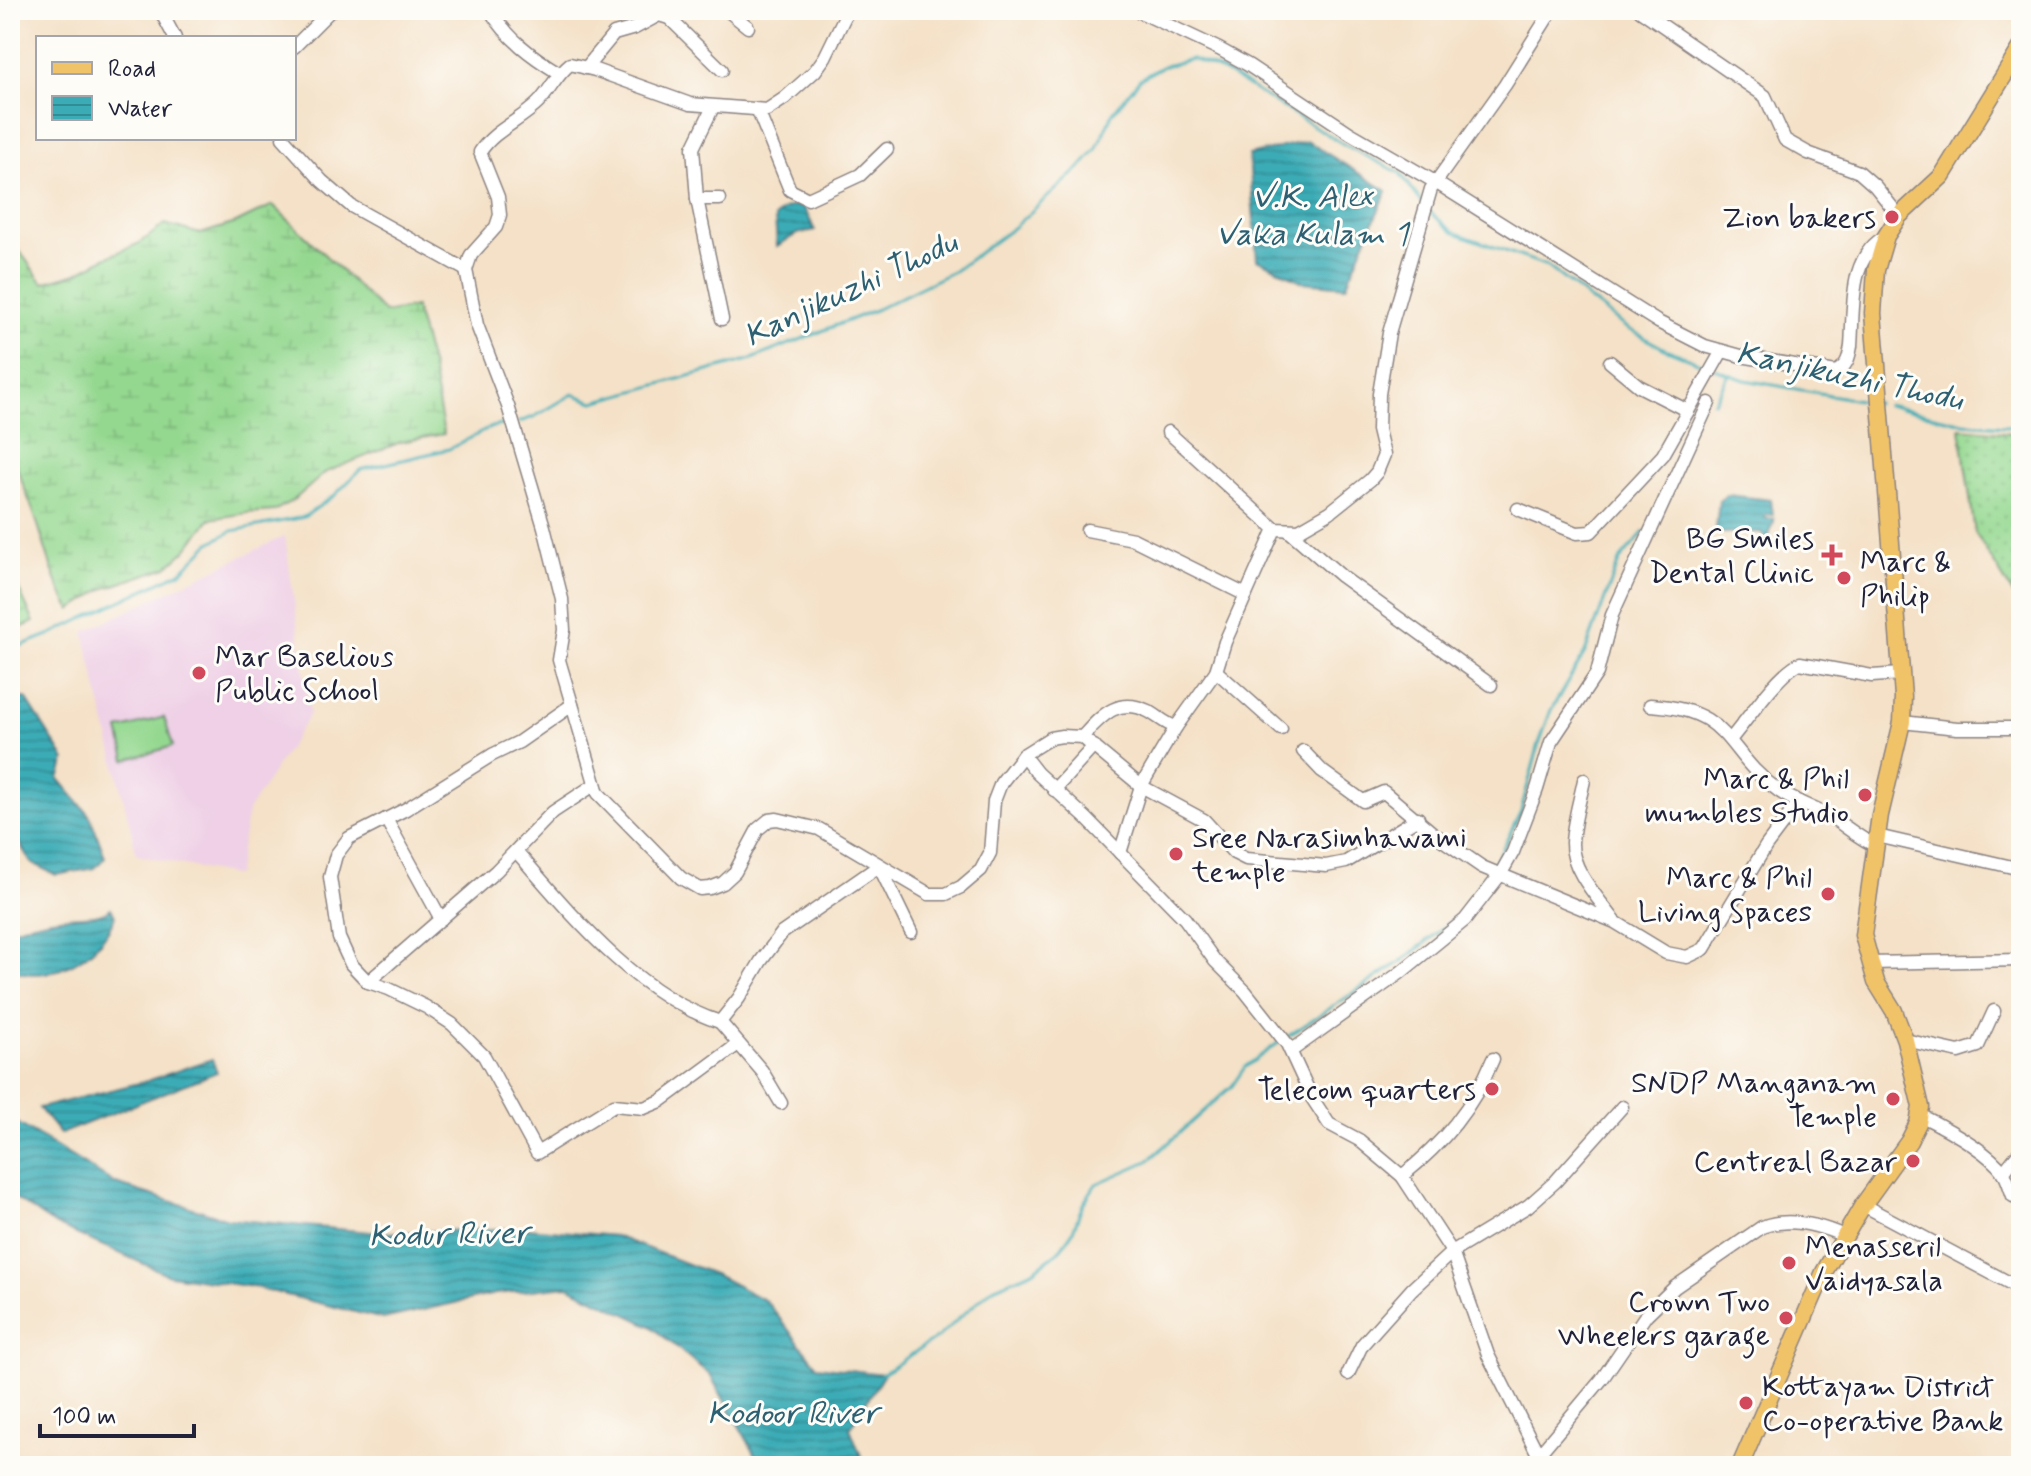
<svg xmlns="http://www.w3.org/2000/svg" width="2031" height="1476" viewBox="0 0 2031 1476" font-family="Mynerve,sans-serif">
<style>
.built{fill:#efd0e6}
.grass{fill:url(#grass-dots);stroke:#5b7d66;stroke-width:2}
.wetland{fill:url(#wetland-marsh);stroke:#5b7d66;stroke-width:2}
.garden{fill:#94d890;stroke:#5b7d66;stroke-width:2}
.water{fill:url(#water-rules);stroke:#2e6778;stroke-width:2}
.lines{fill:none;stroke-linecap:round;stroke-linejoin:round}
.stream{stroke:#3bacb6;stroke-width:3}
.minor-casing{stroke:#8b8281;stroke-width:15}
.major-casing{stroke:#8b8281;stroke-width:19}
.minor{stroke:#fff;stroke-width:12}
.major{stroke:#f1c369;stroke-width:16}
.poi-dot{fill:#d1495b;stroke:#fdfcf7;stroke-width:3}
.labels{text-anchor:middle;stroke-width:6;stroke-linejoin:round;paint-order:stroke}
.poi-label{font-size:30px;fill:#22223b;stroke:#fdfcf7;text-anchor:end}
.water-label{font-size:32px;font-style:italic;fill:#2d6072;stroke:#fdfcf7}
</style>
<defs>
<pattern id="grass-dots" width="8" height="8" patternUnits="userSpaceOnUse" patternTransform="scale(2)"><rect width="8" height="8" fill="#94d890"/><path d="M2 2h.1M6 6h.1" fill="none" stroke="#7fb97d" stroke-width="1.8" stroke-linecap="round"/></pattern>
<pattern id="wetland-marsh" width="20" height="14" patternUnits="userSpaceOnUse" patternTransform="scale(2)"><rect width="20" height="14" fill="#94d890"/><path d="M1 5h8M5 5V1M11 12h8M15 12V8" fill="none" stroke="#7fb97d"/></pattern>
<pattern id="water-rules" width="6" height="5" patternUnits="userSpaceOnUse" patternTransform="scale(2)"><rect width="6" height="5" fill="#3bacb6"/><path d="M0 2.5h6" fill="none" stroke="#318c95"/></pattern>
</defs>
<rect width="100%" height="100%" fill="#fdfcf7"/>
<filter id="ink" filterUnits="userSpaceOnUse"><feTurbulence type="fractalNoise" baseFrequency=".0125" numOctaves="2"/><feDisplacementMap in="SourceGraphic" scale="16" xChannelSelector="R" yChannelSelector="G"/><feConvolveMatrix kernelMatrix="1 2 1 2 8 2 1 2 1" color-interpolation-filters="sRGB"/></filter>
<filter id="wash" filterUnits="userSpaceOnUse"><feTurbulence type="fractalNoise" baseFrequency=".006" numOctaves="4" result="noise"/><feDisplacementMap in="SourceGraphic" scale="32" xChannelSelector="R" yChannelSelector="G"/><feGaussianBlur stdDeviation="1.8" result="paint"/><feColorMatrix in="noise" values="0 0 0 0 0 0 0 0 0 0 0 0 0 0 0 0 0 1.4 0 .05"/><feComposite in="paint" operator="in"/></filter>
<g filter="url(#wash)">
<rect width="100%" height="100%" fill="#f4e1c7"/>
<path class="built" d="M285,536l25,178 -62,97 -12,65 -99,-21 -53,-223z"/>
<path class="grass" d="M1960,428l61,6v173l-46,-74z"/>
<g class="wetland">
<path d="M273,205l112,108 30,-6 16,57 13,70 -43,8 -75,30 -31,27 -21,12 -27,2 -37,6 -25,32 -18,16 -64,22 -32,21c-16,-25 -23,-54 -32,-82 -9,-28 -22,-55 -29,-84v-206l33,45 34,-10 28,-15 35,-15 25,-19 35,10 36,-11z"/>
<path d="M10,571l24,51 -24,11z"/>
</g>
<path class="garden" d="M164,717l9,29 -47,14 -7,-30z"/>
<g class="water">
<path d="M1307,141l80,50 -41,95 -43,-4 -46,-23 -8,-104z"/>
<path d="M795,205l9,3 11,22 -18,4 -20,12 -2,-29 9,-8z"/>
<path d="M1727,495l44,5 2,15 -7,-1 -2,4 10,1v3l-7,19 -6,-9 -41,1 -4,-5 3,-27z"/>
<path d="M10,698h16l39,62 -6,19 31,37 15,41 -10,11 -39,7 -25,-12 -21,-36z"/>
<path d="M111,908l4,8c-14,40 -64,70 -105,53v-38c17,-8 38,-12 57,-14 15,-2 32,1 44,-9z"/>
<path d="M212,1059l5,13 -157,62 -21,-26 108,-27z"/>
<path d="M10,1115l9,9 97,60 112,35 153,14 147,-5 87,8 101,39 50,26 51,65 67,8 -34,54 15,38h-103l-52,-91 -59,-49 -83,-40 -73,8 -112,25 -129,-32 -85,-12 -113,-50 -46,-30z"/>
</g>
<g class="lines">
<g class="stream">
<path d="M1428,210l25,22 94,34 78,61 40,22 43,17"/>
<path d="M1715,369l30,11 131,23"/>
<path d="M1714,402l15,-28"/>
<path d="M1887,405l77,18 57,4"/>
<path d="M519,422l15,-5 39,-23 21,8 158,-43 125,-50 77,-38 60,-44 66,-59 16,-18 16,-36 28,-35 21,-12 31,-8 31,12 127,77 50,25 23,31"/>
<path d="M10,650l41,-16 130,-62 29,-29 22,-12 72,-14 31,-22 25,-25 89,-21 43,-22 19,-4"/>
<path d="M1490,867l12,-17 19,-39 18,-67 12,-34 34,-57 34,-92 25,-29"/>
<path d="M1287,1037l122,-81 50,-41 27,-42"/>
<path d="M881,1375l58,-39 54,-48 40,-17 25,-19 14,-19 11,-29 13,-20 52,-23 84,-75 13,-19 36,-26"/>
</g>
</g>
</g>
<g filter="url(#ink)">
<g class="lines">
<defs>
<g id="minor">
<path d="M160,10l15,28"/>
<path d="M490,10c18,29 41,46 69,63"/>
<path d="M678,10l-9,8 53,52"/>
<path d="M727,10l21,17"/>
<path d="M848,10l-23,47 -10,14 -30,27 -18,12 -77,-6 -95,-34 -25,-6c-14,11 -20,27 -32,39 -18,18 -44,27 -58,49l18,45 2,18 -4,12 -25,28 -5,15 11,55 31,81 36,121 18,72 2,31 -5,30 39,133 83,85 19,11 10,-1 13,-5 12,-11 23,-43 11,-9 8,-1 42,10 110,65h17l15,-7 20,-17 9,-17 4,-52 7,-18 22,-28 27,-17 12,-2 20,1 59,49 63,34 30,33 12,6 80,7 20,-4 72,-44"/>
<path d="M1136,10l83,39 29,16 102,68 85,49 223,140 47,24 36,10 95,16c11,-6 13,-14 15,-26 3,-39 -3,-89 35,-110"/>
<path d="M1640,10l125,86 20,44 23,13 51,19 16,14 24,30"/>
<path d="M2018,10l3,2"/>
<path d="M294,47l37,-37"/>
<path d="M586,68l28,-34 21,-6 24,-13 10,3"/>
<path d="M713,107l-20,41 4,51h23"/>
<path d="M758,111l32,79 18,9 52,-24 27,-26"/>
<path d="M283,138l39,43 29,25 115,64"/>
<path d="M697,199l25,120"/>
<path d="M1610,362l29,24 49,25"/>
<path d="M1168,432l107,97"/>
<path d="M1518,509l59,24 14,-1 72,-77 59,-104"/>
<path d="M1087,530l46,9 113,56"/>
<path d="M1288,530l53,46 150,109"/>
<path d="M1216,671l65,58"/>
<path d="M572,705l-53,37 -27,13 -86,54 -57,29 -13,17 -6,22 9,61 12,26 17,18 21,7 37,18 26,17 32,32 53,97 77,-48 30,3 17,-7 76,-56"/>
<path d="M1650,705c85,5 72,46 129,86 17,12 37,17 55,28 14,9 26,20 42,27"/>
<path d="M1902,722l55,6h64"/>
<path d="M1082,737c19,-20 35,-41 66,-26 10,5 17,13 28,16l40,-56 9,-29 50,-113 24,1 31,-18 40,-32 7,-8 7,-17 -6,-25 1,-36 10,-61 42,-144 74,-104 47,-75"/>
<path d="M1730,740c17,-20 48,-67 70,-77l72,13 29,-2"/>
<path d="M1303,751l19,20 41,30 21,-9 50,42 48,33 133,55 51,31 21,4 17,-8 62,-103 33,-44"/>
<path d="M1023,755l14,18 50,46 98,100 30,42 30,30 42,53 25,54 17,26 30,16 43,36 50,76 36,103 56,111"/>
<path d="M1584,780c-4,20 -11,42 -12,63 -1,27 27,56 42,77"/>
<path d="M1054,790l40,-44"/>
<path d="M386,819l55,100"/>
<path d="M1877,836l144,33"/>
<path d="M516,851c56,64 120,144 204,171l19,-24 22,-37 21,-28 97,-67 32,66"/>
<path d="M1120,853l21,-67 35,-59"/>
<path d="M1870,963l151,-3"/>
<path d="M368,982l128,-111 57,-59 41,-27"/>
<path d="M720,1022l42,49 19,32"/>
<path d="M1905,1040l54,12 19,-6 16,-35"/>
<path d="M1291,1051l109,-78 65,-53 35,-45 13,-23 24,-63 14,-47 46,-69 15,-58 97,-212"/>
<path d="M1920,1115c24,12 67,35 83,57 5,7 7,17 10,24"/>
<path d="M2003,1173l18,-23"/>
<path d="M1402,1176c41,-33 71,-68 91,-117"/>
<path d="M1863,1205l158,84"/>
<path d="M2017,1287v30l4,12"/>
<path d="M1348,1374l14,-29 50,-56 40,-37 76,-46 27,-24 67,-75"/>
<path d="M1539,1454l63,-75 44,-64 29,-28 87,-60c26,-10 57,-2 82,9"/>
</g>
<path id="major" d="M1740,1466l84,-194 39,-67 46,-64 9,-18 3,-16 -16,-67 -11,-29 -18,-29 -13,-47 17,-120 22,-93 1,-25 -30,-384 3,-43 10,-34 13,-20 43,-40 79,-128"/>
</defs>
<use href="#minor" class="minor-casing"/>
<use href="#major" class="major-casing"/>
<use href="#minor" class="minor"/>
<use href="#major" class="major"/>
</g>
</g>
<g class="poi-dot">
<circle cx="1892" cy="217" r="8"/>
<path d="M1828 543h8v8h8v8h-8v8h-8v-8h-8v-8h8z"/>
<circle cx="1844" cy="578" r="8"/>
<circle cx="199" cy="673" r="8"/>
<circle cx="1865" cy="795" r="8"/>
<circle cx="1176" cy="854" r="8"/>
<circle cx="1828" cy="894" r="8"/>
<circle cx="1492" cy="1089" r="8"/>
<circle cx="1893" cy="1099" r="8"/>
<circle cx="1913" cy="1161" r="8"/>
<circle cx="1789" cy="1263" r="8"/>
<circle cx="1786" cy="1318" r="8"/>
<circle cx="1746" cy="1403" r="8"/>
</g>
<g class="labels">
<g class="poi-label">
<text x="1876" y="227">Zion bakers</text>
<text x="1814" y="548">BG Smiles<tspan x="1814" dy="34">Dental Clinic</tspan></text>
<text x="1860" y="571" text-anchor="start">Marc &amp;<tspan x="1860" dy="34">Philip</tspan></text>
<text x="215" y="666" text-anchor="start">Mar Baselious<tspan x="215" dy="34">Public School</tspan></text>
<text x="1849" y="788">Marc &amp; Phil<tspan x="1849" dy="34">mumbles Studio</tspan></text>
<text x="1192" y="847" text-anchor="start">Sree Narasimhawami<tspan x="1192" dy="34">temple</tspan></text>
<text x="1812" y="887">Marc &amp; Phil<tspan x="1812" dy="34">Living Spaces</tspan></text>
<text x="1877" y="1092">SNDP Manganam<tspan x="1877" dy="34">Temple</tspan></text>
<text x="1476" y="1099">Telecom quarters</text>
<text x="1897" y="1171">Centreal Bazar</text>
<text x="1805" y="1256" text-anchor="start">Menasseril<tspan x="1805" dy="34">Vaidyasala</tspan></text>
<text x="1770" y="1311">Crown Two<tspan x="1770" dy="34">Wheelers garage</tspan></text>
<text x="1762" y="1396" text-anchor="start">Kottayam District<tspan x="1762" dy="34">Co-operative Bank</tspan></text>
</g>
<g class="water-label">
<text x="1312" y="207">V.K. Alex<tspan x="1312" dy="37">Vaka Kulam 1</tspan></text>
<text transform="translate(850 288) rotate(-25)" y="11">Kanjikuzhi Thodu</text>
<text transform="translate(1850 375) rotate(12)" y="11">Kanjikuzhi Thodu</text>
<text transform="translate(449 1233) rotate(-1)" y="11">Kodur River</text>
<text x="793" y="1423">Kodoor River</text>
</g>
</g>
<rect width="2031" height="1476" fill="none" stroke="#fdfcf7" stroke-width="40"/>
<rect x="36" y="36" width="260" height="104" fill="#fdfcf7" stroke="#a5a5ac" stroke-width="2"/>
<rect x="52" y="62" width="40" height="12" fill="#f1c369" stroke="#a5a5ac" stroke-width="2"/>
<text x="108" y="76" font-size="24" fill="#22223b">Road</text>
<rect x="52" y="96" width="40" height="24" fill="url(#water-rules)" stroke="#a5a5ac" stroke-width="2"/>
<text x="108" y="116" font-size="24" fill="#22223b">Water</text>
<path d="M40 1424v12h154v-12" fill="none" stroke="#22223b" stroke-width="4"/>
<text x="52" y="1424" font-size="24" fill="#22223b" stroke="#fdfcf7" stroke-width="6" paint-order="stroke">100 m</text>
</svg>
